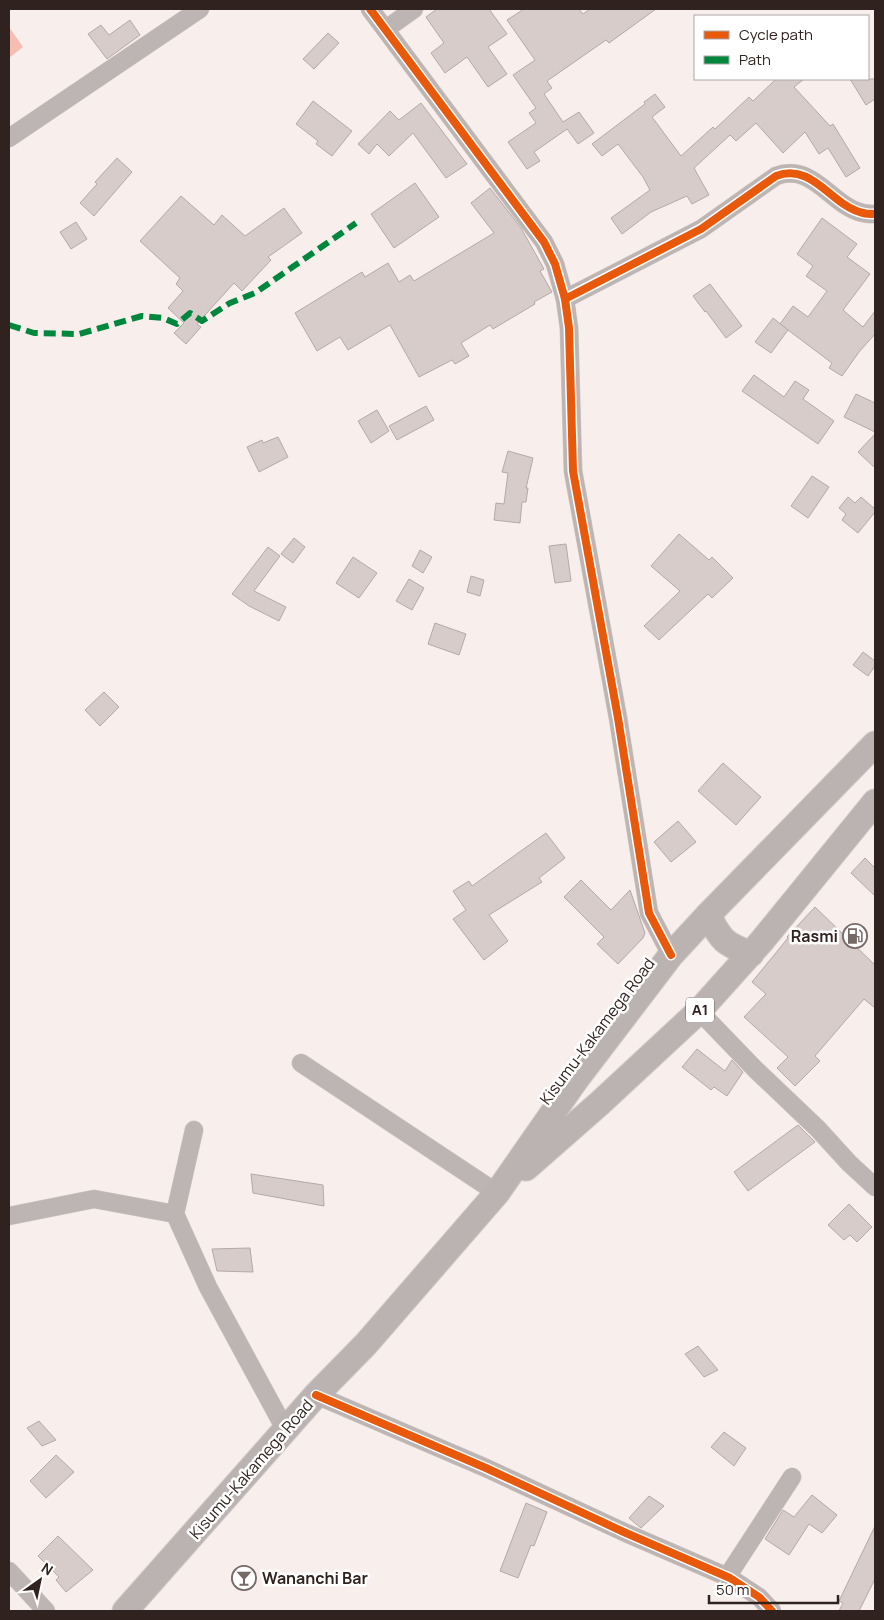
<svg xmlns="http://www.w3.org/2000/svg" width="884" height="1620" viewBox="0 0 884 1620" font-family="Manrope,sans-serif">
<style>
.water{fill:#f7bdb2}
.building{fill:#d8ccca;stroke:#b3a9a7}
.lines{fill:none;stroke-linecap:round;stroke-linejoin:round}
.minor-casing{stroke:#d3cbc9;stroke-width:19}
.highway-casing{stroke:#d3cbc9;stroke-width:27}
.minor{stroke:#bcb5b4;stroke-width:18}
.highway{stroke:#bab3b1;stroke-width:25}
.quiet{stroke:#00873e;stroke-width:6;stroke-dasharray:12 6;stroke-linecap:butt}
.cycleway-casing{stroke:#fff;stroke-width:11}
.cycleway{stroke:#e8590c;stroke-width:8}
.labels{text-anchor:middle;stroke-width:5;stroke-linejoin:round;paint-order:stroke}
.shield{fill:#fff;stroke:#6e6462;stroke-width:1}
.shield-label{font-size:15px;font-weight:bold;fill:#30221f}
.poi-label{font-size:16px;font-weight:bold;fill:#30221f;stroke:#fff;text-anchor:end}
.street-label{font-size:16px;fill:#30221f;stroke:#fff}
</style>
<rect width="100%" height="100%" fill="#f8efed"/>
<path class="water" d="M9,27l14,20 -14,11z"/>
<g class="building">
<path d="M437,9h52l18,25 -19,13 19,27 -19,13 -21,-30 -22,16 -14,-20 13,-10 -18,-26z"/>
<path d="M524,9h55l4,5 7,-5h66l-47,34 -3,-3 -59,41 5,7 -8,6 19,28 16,-10 15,21 -16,11 -11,-15 -33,23 6,9 -13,8 -19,-27 28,-19 -7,-10 7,-5 -23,-33 22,-15 -28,-40z"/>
<path d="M130,20l10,15 -33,24 -19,-25 13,-9 8,10z"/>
<path d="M328,33l11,10 -25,26 -11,-10z"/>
<path d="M776,79h28l-10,8 36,39 3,-2 27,44 -14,9 -18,-29 -9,6 -14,-22 -22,21 -27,-30 -20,18 -6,-6 -36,33 15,27 -17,9 -5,-8 -36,16 -29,22 -11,-16 39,-28 -7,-13 -25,-33 -16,12 -10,-12 53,-40 -1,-2 11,-8 10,13 -13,10 29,39 32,-29 2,2 34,-32 4,4z"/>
<path d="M850,79h25v20l-9,6z"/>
<path d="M313,101l39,30 -20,25 -16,-12 2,-3 -22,-17z"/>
<path d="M421,103l46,61 -21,14 -33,-45 -24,23 -12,-12 -8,10 -11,-10 32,-33 9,9z"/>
<path d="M117,158l15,14 -38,44 -14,-13 17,-19 -2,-2z"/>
<path d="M415,183l24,34 -45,31 -23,-34z"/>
<path d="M490,188l31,40 23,41 -4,2 12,21 -18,10 1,2 -42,25 -3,-4 -29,18 8,13 -14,8 -3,-4 -33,17 -29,-52 -42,25 -8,-13 -23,14 -22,-38 67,-41 3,5 23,-14 11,19 11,-7 4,6 80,-48 -23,-30z"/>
<path d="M181,196l33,29 8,-10 23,21 39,-28 18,25 -34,24 3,3 -29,31 -8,-8 -37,41 4,3 -15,17 -12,-11 10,-10 -16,-15 15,-17 -7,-7 4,-6 -40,-37z"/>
<path d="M822,218l35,26 -10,13 23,17 -27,36 20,17 12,-16v23l-16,18 -17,24 -13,-8 3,-5 -52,-39 13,-18 15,11 19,-26 -21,-15 7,-10 -16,-12z"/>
<path d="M76,222l11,17 -16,10 -11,-17z"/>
<path d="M710,284l32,42 -16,12 -20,-27 -1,1 -12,-16z"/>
<path d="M773,318l15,12 -17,23 -16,-11z"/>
<path d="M754,375l30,22 11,-16 14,9 -6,9 31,22 -16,23 -76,-53z"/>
<path d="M856,394l19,9v29l-31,-15z"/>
<path d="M426,406l8,14 -37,20 -8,-14z"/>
<path d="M377,410l12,21 -18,12 -13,-22z"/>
<path d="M875,434v34l-17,-16z"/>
<path d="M278,437l10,20 -29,15 -12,-25 15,-7 1,3z"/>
<path d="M508,451l25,7 -7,30h2l-2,14h-4l-2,21 -26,-3 2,-17 8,1 4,-31 -6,-1z"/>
<path d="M812,476l17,11 -21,31 -17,-12z"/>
<path d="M848,497l7,6 6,-6 14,12v3l-17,21 -16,-13 4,-6 -7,-6z"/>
<path d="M679,534l30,26 3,-3 21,21 -21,20 -4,-4 -49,46 -15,-14 36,-35 -29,-25z"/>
<path d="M294,538l11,9 -12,16 -12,-9z"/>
<path d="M566,544l5,37 -16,2 -6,-37z"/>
<path d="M268,547l12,9 -26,35 32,16 -7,14 -30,-15 -17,-12z"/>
<path d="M420,550l12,7 -9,16 -11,-7z"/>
<path d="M353,557l24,16 -18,25 -23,-15z"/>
<path d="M471,576l13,4 -4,16 -13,-4z"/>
<path d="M409,579l15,9 -12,22 -16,-9z"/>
<path d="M435,623l31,11 -7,21 -31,-11z"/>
<path d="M863,652l12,9v5l-7,10 -15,-11z"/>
<path d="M104,692l15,15 -19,19 -15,-16z"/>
<path d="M723,763l38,34 -25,28 -38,-34z"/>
<path d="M678,821l18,21 -25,20 -17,-20z"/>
<path d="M546,833l19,25 -26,20 3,4 -53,33 19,26 -24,19 -31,-41 13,-9 -13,-19 16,-10 3,5z"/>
<path d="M865,858l10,10v28l-24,-23z"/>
<path d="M581,880l30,30 19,-20 15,43 -2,5 -25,26 -21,-20 7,-7 -40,-40z"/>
<path d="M815,907l60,58v43l-11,-9 -49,57 5,5 -25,25 -18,-18 11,-11 -44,-40 22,-23 -14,-12 36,-44 -1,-1z"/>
<path d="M697,1049l28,22 7,-11 11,12 -16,24 -13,-9 -3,3 -29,-23z"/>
<path d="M798,1125l17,17 -67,49 -14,-19z"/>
<path d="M251,1174l72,11 1,21 -71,-13z"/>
<path d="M849,1204l23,23 -15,15 -7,-7 -6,5 -16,-15z"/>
<path d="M250,1248l3,24 -36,-1 -5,-22z"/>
<path d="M698,1346l20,24 -14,7 -19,-23z"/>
<path d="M39,1421l17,19 -14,6 -15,-18z"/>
<path d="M724,1432l22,16 -12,18 -23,-19z"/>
<path d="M56,1455l18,17 -28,26 -16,-17z"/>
<path d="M812,1495l25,20 -15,18 -13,-9 -20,31 -24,-16 18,-29 11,7z"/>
<path d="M649,1496l15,10 -23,22 -12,-10z"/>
<path d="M526,1503l21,9 -13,34 -3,-1 -13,33 -18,-7z"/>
<path d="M875,1526v53l-16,32h-20l4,-8 -4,-2z"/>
<path d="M58,1536l35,34 -27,22 -10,-12 3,-3 -21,-21z"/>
</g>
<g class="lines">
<defs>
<g id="minor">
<path d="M370,9l174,233 11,22 10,35 4,29 4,143 45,247 31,195 22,42"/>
<path d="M386,29l28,-20"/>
<path d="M9,138l191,-129"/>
<path d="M565,299l136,-70 75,-53c37,-14 55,30 87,37 4,1 8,1 12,1"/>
<path d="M699,1011l56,58 63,60 31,34 26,24"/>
<path d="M301,1063l196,130"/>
<path d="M194,1130l-19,84 33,73 77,142"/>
<path d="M9,1216l85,-17 81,15"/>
<path d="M316,1395l170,73 140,65 104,45 29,19 13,14"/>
<path d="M9,1571l37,40"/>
<path d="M727,1577l65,-100"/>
</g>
<g id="highway">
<path d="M708,915c13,25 16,29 43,39"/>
<path d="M526,1168l74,-65 99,-92 62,-69 114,-140"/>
<path d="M125,1611l191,-216 50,-51 131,-151 78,-112 96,-126 37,-40 167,-171"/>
</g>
</defs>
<use href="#minor" class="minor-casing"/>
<use href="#highway" class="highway-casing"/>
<use href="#minor" class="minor"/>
<use href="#highway" class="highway"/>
<path class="quiet" d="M9,325l25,8 45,1 63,-18 21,2 14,6 13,-11 12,8 28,-18 25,-10 101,-70"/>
<defs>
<g id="cycleway">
<path d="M370,9l174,233 11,22 10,35 4,29 4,143 45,247 31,195 22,42"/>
<path d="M565,299l136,-70 75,-53c37,-14 55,30 87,37 4,1 8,1 12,1"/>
<path d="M316,1395l170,73 140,65 104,45 29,19 13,14"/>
</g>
</defs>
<use href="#cycleway" class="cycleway-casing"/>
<use href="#cycleway" class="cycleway"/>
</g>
<defs>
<symbol id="fuel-ring" viewBox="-11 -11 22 22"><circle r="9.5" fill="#fff" stroke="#766a67" stroke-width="1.5"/><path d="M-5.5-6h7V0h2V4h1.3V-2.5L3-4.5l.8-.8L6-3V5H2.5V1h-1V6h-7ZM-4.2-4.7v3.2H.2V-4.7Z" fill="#766a67"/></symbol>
<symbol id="bar-ring" viewBox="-11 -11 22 22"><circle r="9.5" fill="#fff" stroke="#766a67" stroke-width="1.5"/><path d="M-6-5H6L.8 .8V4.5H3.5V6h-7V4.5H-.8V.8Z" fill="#766a67"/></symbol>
</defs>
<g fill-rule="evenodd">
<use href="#fuel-ring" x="841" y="922" width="28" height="28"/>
<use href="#bar-ring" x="230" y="1564" width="28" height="28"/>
</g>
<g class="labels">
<rect class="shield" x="686" y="997.5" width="28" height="25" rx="4"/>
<g class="shield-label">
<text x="700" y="1015">A1</text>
</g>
<g class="poi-label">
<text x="838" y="942">Rasmi</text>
<text x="262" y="1584" text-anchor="start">Wananchi Bar</text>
</g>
<g class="street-label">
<text transform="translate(597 1031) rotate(-53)" y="6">Kisumu-Kakamega Road</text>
<text transform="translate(251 1469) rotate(-49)" y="6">Kisumu-Kakamega Road</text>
</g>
</g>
<rect width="884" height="1620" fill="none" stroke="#30221f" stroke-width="20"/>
<rect x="694" y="15" width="175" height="65" fill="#ffffff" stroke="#aca7a5"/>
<rect x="704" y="31" width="25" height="8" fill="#e8590c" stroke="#aca7a5"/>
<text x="739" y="40" font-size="15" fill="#30221f">Cycle path</text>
<rect x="704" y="56" width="25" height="8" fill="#00873e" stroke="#aca7a5"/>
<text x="739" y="65" font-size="15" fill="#30221f">Path</text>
<g transform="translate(40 1580) rotate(33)" stroke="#ffffff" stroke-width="4" paint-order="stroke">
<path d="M0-4L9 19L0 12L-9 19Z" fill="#30221f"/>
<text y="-8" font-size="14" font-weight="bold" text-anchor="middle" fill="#30221f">N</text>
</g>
<path d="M709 1595v8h129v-8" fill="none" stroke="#30221f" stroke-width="2.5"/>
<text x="716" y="1595" font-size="15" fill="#30221f" stroke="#ffffff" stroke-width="4" paint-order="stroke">50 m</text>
</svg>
